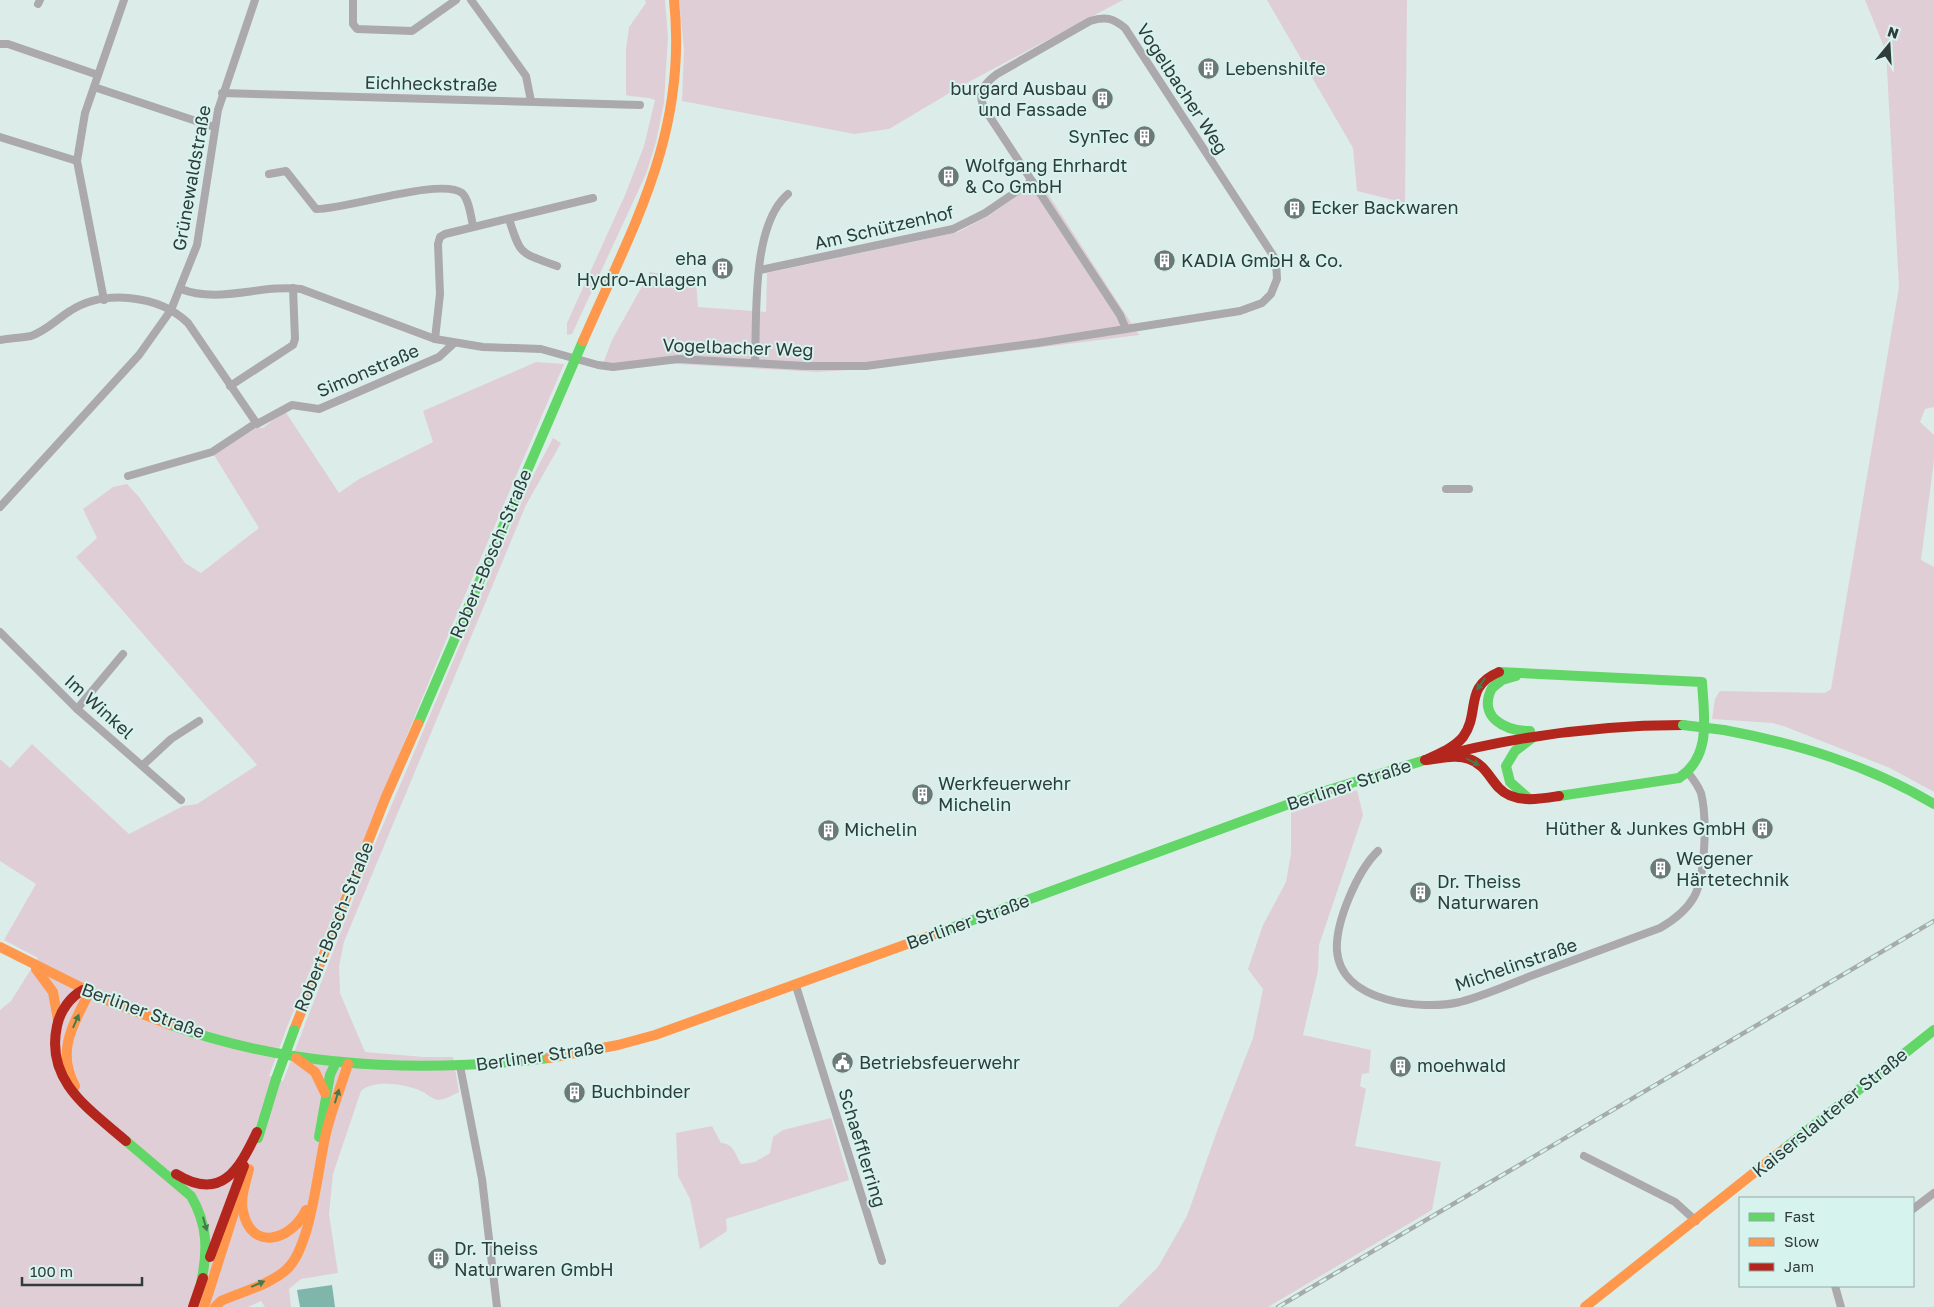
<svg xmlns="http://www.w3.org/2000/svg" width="1934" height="1307" viewBox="0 0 1934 1307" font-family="'Golos Text',sans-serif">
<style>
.green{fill:#e0ced6}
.water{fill:#7fb5ab}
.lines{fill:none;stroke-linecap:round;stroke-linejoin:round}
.street{stroke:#aba9ab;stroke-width:8}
.fast{stroke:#63d668;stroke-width:10}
.slow{stroke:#ff974d;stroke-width:10}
.jam{stroke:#b3261e;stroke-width:10}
.rail-casing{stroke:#a6acaa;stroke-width:4.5}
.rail{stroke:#d6f3ed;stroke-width:2.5;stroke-dasharray:8;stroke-linecap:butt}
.fast-bridge{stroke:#63d668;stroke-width:10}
.oneway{fill:#447a4c}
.labels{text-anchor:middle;stroke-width:4;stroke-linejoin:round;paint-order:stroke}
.poi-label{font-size:18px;fill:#303c39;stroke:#d6f3ed;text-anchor:start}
.street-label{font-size:18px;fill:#303c39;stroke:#d6f3ed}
</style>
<rect width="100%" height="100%" fill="#dcede9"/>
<g class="green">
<path d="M645,0h20l3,38 -2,30 -2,35 -8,39 -10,32 -74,160 -5,1v-12l58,-128 19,-49 11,-46c-9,-4 -19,-2 -29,-5v-46l3,-22 17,-24z"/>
<path d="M679,0h444l-160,85 -74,44 -35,5 -172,-33 2,-51z"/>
<path d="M1267,0h140l-2,203 -48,-12 -4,-43z"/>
<path d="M1865,0h69v407l-9,2 -5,13 14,13v25l-13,100 13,7v225l-44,-24 -104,-41 -13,-4 -61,-4 3,-20 5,-8 105,2 6,-4 68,-402 -13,-235z"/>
<path d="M1039,180l100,155 -272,34 -50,3 -156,-9 -60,6 11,-29 38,-68 46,8 2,27 68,5 1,-39 191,-41 32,-17z"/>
<path d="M536,362l28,2 -110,257 -167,406 -18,49 14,5 91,-235 138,-323 23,-51 18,-34 8,5 -35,62 -182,437 -5,24 1,27 25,59 59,5h29l6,35c-6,3 -15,8 -21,8 -6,-1 -12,-7 -17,-9 -15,-7 -48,-12 -60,0l-28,83 -4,40 9,59 -37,6 -12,10 2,18h-26l-4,-6 -13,6h-248v-297l11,-9 27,-43 -34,-18 32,-56 -36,-23v-102l10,9 22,-24 97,90 54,-28 14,-2 60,-39 -181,-208 21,-19 -14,-29 30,-22 14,-3 12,13 46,66 16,10 58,-45 -45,-73 42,-27h7l22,-17 54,82 20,-14 74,-37 -10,-31z"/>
<path d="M1357,790l6,25 -44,130 -1,26 -15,64 68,15 -2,23 -7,1 -2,12 6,3 -11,57 86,16 -9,48 -164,97h-150l40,-40 29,-51 30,-85 36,-93 10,-49 -15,-20 15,-44 23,-43 5,-29v-40z"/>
<path d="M831,1118l18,62 -123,39 1,12 -27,18 -10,-50 -12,-23 -2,-43 36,-7 9,17c12,0 15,12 20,21l14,-2 15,-9 3,-16 10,-7z"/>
</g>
<path class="water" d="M332,1285l3,22h-35l-3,-17z"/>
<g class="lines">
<g class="street">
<path d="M353,0v24l4,5 55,2 44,-31"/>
<path d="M471,0l55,76 5,25"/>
<path d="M38,4l2,-4"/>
<path d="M0,44h8l90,31"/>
<path d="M94,87l120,40"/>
<path d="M222,93l418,12"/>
<path d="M0,137l77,24"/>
<path d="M269,174l17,-3 30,38c28,1 125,-32 146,-16 7,6 9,24 11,33"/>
<path d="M509,219c12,38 11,33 48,47"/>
<path d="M760,270l193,-41 32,-16 47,-32"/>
<path d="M181,289c37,15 81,-5 120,0l134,50 48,8 58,2 57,16 15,2 65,-8 127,7h61l171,-23 203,-32 22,-8 9,-9 6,-15 -1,-19 -151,-232c-12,-10 -20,-12 -35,-7l-93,53c-14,10 -21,21 -11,37l134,204 6,14"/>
<path d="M104,300l-27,-139 8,-48 39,-113"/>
<path d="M435,339l5,-45 -2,-50 2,-7 5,-3 148,-36"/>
<path d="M0,340c10,-2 21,-2 31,-4 15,-5 26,-17 39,-25 34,-22 89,-16 118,12l69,101 35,-19 27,4 120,-52 14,-13"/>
<path d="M755,363c2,-46 -4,-138 33,-169"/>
<path d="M230,386l63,-41 2,-6 -2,-51"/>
<path d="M128,476l84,-24 44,-29"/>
<path d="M1446,489h23"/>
<path d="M0,507l139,-152 32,-45 26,-65 21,-135 37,-110"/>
<path d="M0,632l77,77 104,91"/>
<path d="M77,709l46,-55"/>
<path d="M143,765l28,-26 28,-18"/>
<path d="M1378,851c-20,19 -43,71 -41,100 4,51 84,60 123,51 23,-6 46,-16 68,-25 44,-16 88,-33 132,-49 14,-8 26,-17 34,-31 12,-22 13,-80 7,-104 -3,-7 -7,-13 -12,-19"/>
<path d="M796,986l86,275"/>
<path d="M460,1066l22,113 15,128"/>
<path d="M1584,1156l91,46 21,19"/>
<path d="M1913,1209l21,-16"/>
<path d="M1835,1286l6,21"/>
</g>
<g class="fast">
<path d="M1499,672l203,10c2,35 10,74 -23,96l-120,18"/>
<path d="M1516,676l-14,4 -10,8c-15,29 13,43 38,43"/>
<path d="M418,724l165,-383"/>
<path d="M1724,730c75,14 144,35 210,74"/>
<path d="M1527,797l-17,-15 -4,-16 9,-15 17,-13"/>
<path d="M932,935l387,-142 106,-33"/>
<path d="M171,1025c120,43 252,48 378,33"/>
<path d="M319,1137l11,-62 6,-13"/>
<path d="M258,1138l18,-59"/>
<path d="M126,1141l65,55c17,29 17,55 10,87"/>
<path d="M1784,1149l150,-119"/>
</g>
<g class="slow">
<path d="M583,341c51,-117 105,-209 91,-341"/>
<path d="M0,947l104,52 67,26"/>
<path d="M36,969l17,23 5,28"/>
<path d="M294,1030l91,-231 33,-75"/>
<path d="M296,1058l19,14 10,21"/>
<path d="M549,1058l69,-13 37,-10 277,-100"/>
<path d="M75,1086c-19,-35 -2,-61 14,-93"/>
<path d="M249,1169c-3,13 -9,28 -6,42 8,41 48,30 63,-1"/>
<path d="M204,1307l35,-110"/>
<path d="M215,1307l6,-6c20,-9 48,-16 65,-31 26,-22 32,-107 41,-141 6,-22 14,-43 21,-65"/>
<path d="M1585,1307l199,-158"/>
</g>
<g class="jam">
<path d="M1499,672c-36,15 -18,40 -36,65 -9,11 -25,17 -37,23 13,-1 30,-6 43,-1 15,5 20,18 30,29 15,16 41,11 60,8"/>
<path d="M1425,760c85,-23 170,-35 258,-35"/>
<path d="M83,990c-13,7 -23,21 -26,36 -12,55 32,83 69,115"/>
<path d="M176,1174c45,28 63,-4 81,-42"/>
<path d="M210,1257l34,-91"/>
<path d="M193,1307l10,-29"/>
</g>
<defs>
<path id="rail" d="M1278,1307l656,-386"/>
</defs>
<use href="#rail" class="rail-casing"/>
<use href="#rail" class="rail"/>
<g class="fast-bridge">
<path d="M1683,725l41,5"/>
<path d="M276,1079l18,-49"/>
</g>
</g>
<defs><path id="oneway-solid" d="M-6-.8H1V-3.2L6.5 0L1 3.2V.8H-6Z" transform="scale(1.25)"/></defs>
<g class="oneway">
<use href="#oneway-solid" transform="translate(1481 684) rotate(125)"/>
<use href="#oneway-solid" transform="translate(1473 762) rotate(28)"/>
<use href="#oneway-solid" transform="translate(76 1021) rotate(-66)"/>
<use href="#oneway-solid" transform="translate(337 1096) rotate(-73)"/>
<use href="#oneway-solid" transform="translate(205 1224) rotate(74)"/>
<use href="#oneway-solid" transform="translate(258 1284) rotate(-23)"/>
</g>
<defs>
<symbol id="building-disc" viewBox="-11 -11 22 22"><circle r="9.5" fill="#6c7a77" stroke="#d6f3ed"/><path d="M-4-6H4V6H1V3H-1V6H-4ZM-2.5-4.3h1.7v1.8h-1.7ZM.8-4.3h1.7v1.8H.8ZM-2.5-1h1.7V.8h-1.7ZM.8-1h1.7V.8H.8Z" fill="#fff"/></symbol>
<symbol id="civic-disc" viewBox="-11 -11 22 22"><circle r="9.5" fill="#6c7a77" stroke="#d6f3ed"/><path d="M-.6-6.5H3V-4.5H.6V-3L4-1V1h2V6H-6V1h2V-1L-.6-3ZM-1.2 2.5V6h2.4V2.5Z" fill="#fff"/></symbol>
</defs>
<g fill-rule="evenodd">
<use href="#building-disc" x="1196" y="56" width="25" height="25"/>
<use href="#building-disc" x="1090" y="86" width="25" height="25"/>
<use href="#building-disc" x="1132" y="124" width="25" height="25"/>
<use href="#building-disc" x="936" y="164" width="25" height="25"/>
<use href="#building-disc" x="1282" y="196" width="25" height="25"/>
<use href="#building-disc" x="1152" y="248" width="25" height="25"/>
<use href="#building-disc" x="710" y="256" width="25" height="25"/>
<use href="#building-disc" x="910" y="782" width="25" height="25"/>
<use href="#building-disc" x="1750" y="816" width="25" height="25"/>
<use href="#building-disc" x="816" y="818" width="25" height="25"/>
<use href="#building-disc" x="1648" y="856" width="25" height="25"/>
<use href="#building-disc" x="1408" y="880" width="25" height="25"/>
<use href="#civic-disc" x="830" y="1050" width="25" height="25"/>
<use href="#building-disc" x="1388" y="1054" width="25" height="25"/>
<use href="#building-disc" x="562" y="1080" width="25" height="25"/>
<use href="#building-disc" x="426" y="1246" width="25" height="25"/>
</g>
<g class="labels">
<g class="poi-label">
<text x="1225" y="75">Lebenshilfe</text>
<text x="1087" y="95" text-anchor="end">burgard Ausbau<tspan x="1087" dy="21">und Fassade</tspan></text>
<text x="1129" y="143" text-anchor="end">SynTec</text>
<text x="965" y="172">Wolfgang Ehrhardt<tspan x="965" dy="21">&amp; Co GmbH</tspan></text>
<text x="1311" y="214">Ecker Backwaren</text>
<text x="707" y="265" text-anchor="end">eha<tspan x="707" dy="21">Hydro-Anlagen</tspan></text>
<text x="1181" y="267">KADIA GmbH &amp; Co.</text>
<text x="938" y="790">Werkfeuerwehr<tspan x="938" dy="21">Michelin</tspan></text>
<text x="1746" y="835" text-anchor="end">Hüther &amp; Junkes GmbH</text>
<text x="844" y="836">Michelin</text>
<text x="1676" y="865">Wegener<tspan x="1676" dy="21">Härtetechnik</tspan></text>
<text x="1437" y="888">Dr. Theiss<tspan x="1437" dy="21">Naturwaren</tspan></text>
<text x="859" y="1069">Betriebsfeuerwehr</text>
<text x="1417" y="1072">moehwald</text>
<text x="591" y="1098">Buchbinder</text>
<text x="454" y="1255">Dr. Theiss<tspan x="454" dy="21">Naturwaren GmbH</tspan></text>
</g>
<g class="street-label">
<text transform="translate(431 84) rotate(1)" y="6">Eichheckstraße</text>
<text transform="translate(1182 89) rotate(57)" y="6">Vogelbacher Weg</text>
<text transform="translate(192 178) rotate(-80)" y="6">Grünewaldstraße</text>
<text transform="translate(884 228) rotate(-13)" y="6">Am Schützenhof</text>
<text transform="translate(738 348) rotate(2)" y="6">Vogelbacher Weg</text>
<text transform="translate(368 371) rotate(-23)" y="6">Simonstraße</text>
<text transform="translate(491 554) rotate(-67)" y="6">Robert-Bosch-Straße</text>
<text transform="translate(99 707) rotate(42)" y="6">Im Winkel</text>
<text transform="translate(1349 785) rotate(-18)" y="6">Berliner Straße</text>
<text transform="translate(968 922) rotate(-20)" y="6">Berliner Straße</text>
<text transform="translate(334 927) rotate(-68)" y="6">Robert-Bosch-Straße</text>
<text transform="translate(1516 965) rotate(-19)" y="6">Michelinstraße</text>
<text transform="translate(143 1011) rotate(20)" y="6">Berliner Straße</text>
<text transform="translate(540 1056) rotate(-8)" y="6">Berliner Straße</text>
<text transform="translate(1830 1113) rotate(-39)" y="6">Kaiserslauterer Straße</text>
<text transform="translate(862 1148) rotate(73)" y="6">Schaefflerring</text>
</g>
</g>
<rect x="1739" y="1197" width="175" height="90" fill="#d6f3ed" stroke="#94aaa5"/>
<rect x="1749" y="1213" width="25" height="8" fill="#63d668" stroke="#94aaa5"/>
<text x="1784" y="1222" font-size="15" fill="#303c39">Fast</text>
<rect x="1749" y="1238" width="25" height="8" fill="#ff974d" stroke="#94aaa5"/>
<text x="1784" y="1247" font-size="15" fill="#303c39">Slow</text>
<rect x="1749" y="1263" width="25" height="8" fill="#b3261e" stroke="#94aaa5"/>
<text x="1784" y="1272" font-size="15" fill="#303c39">Jam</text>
<g transform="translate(1889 45) rotate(18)" stroke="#d6f3ed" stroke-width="4" paint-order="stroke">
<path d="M0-4L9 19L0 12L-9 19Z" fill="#303c39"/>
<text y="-8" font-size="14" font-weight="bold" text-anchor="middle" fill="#303c39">N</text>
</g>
<path d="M22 1277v8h120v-8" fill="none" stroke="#303c39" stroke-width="2.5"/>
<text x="30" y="1277" font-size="15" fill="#303c39" stroke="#d6f3ed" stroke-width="4" paint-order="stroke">100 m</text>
</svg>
